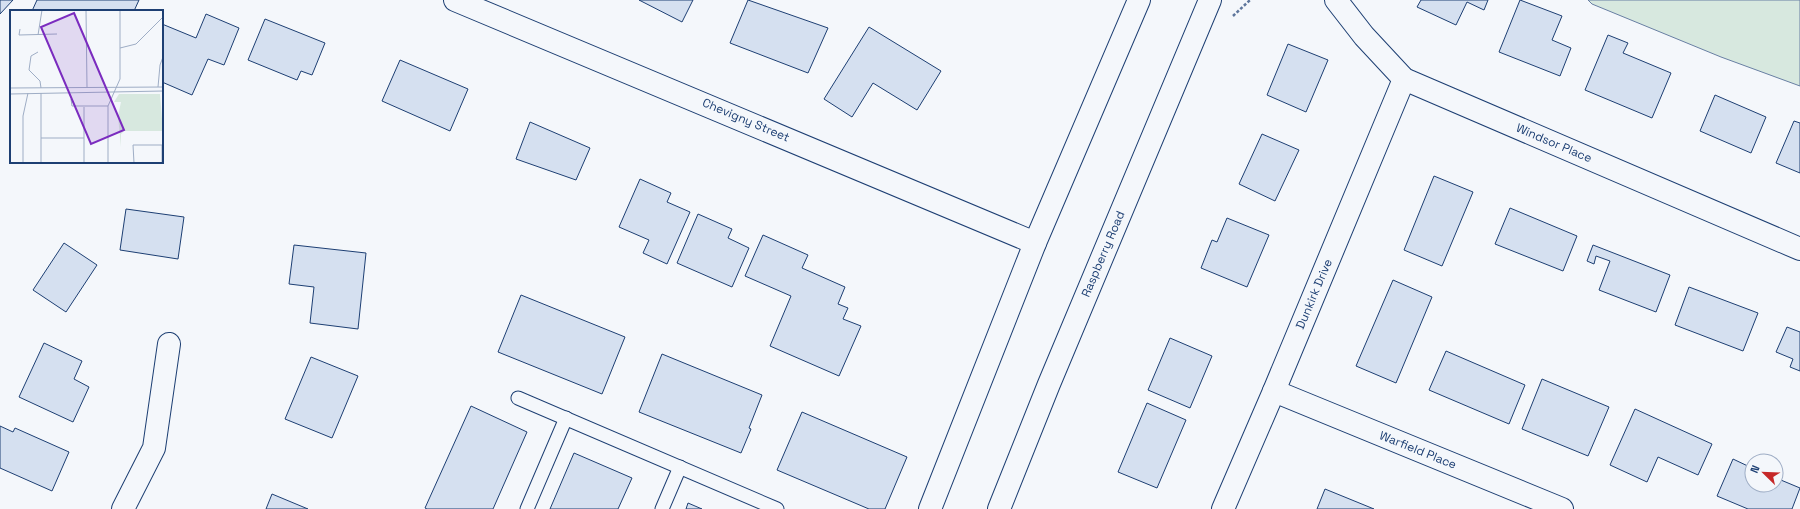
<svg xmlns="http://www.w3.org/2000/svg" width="1800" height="509" viewBox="0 0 1800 509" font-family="'Space Grotesk',sans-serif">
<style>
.green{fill:#d7e8df;stroke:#687fa3}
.building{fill:#d5e0f0;stroke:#1d3f73}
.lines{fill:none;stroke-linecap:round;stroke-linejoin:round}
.service-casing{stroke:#1d3f73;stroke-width:15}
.minor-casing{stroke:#1d3f73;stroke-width:24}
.secondary-casing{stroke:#1d3f73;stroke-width:24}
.path{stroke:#5e769c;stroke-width:2.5;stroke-dasharray:3 2;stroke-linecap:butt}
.service{stroke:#f4f7fb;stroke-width:13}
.minor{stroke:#f4f7fb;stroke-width:22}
.secondary{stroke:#f4f7fb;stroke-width:22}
.labels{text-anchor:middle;stroke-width:3;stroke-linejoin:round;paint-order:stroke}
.street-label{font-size:12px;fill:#1d3f73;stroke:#f4f7fb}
.inset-road{fill:none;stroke:#9eadc5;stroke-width:1}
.view{fill:#7b2cbf;fill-opacity:0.15;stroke:#7b2cbf;stroke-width:2}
.inset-edge{fill:none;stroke:#1d3f73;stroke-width:2}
</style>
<rect width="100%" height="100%" fill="#f4f7fb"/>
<path class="green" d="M1588,0h212v86l-79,-29 -129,-53z"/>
<g class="building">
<path d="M0,0h13l-13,14z"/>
<path d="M37,0h102l-5,11h-102z"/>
<path d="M639,0h54l-11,22z"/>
<path d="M748,0l80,28 -20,45 -78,-30z"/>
<path d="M1421,0h67l-4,10 -17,-8 -11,23 -39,-18z"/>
<path d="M1520,0l42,16 -10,24 19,8 -11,28 -61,-24z"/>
<path d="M206,14l33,14 -15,37 -16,-6 -16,36 -30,-13v-58l34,14z"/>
<path d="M265,19l60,24 -13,32 -11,-4 -4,9 -49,-20z"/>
<path d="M869,27l72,44 -24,39 -44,-27 -21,34 -28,-18z"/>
<path d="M1608,35l20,8 -5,10 48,20 -19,45 -67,-28z"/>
<path d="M1288,44l40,16 -22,52 -39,-17z"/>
<path d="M400,60l68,29 -18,42 -68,-30z"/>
<path d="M1715,95l51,22 -15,36 -51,-22z"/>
<path d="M1794,121l6,2v50l-24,-10z"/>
<path d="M530,122l60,26 -14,32 -60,-21z"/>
<path d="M1262,134l37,16 -24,51 -36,-17z"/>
<path d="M1434,176l39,16 -31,74 -38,-16z"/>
<path d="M640,179l31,14 -4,9 23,10 -23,52 -24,-11 6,-13 -30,-13z"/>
<path d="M1510,208l67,28 -14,35 -68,-27z"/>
<path d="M126,209l58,8 -6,42 -58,-9z"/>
<path d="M698,214l34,15 -4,9 21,10 -17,39 -55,-24z"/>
<path d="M1227,218l42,17 -22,52 -46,-19 11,-28 5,2z"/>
<path d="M763,235l45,20 -6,13 43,19 -7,17 10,4 -5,11 18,7 -22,50 -69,-30 21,-50 -46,-20z"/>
<path d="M64,243l33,22 -31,47 -33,-22z"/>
<path d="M294,245l72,8 -8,76 -48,-6 4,-36 -25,-3z"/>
<path d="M1593,245l77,30 -14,37 -57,-22 11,-29 -14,-5 -2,8 -7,-3z"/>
<path d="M1393,280l39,17 -36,86 -40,-17z"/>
<path d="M1689,287l69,26 -15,38 -68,-26z"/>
<path d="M521,295l104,42 -23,57 -104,-42z"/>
<path d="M1787,327l13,5v39l-10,-4 3,-8 -17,-7z"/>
<path d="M1170,338l42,18 -22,52 -42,-18z"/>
<path d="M44,343l38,18 -8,18 15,8 -16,35 -54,-25z"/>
<path d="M1446,351l79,34 -16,39 -80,-34z"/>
<path d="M662,354l100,41 -13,33 2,1 -10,24 -102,-41z"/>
<path d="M311,357l47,19 -26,62 -47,-19z"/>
<path d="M1542,379l67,28 -21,49 -66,-27z"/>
<path d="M1147,403l39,17 -29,68 -39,-16z"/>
<path d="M471,406l56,26 -34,77h-66l-2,-1z"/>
<path d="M1635,409l77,35 -14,31 -40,-18 -11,25 -37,-17z"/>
<path d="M802,412l105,45 -22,52h-16l-92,-39z"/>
<path d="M0,426l13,6 2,-4 54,24 -17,39 -52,-23z"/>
<path d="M574,453l58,25 -14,31h-68z"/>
<path d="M1733,459l19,9v17h24v-7l24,10 -8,21h-44l-31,-13z"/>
<path d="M1325,489l49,20h-57z"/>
<path d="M272,494l36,15h-42z"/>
<path d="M688,503l14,6h-16z"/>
</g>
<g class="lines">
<defs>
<g id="service">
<path d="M518,398l259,111"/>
<path d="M527,509l39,-91"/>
<path d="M662,509l18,-42"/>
</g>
<g id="minor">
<path d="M455,0l580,243"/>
<path d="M1336,0l28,36 40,43 396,170"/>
<path d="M1274,391l288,118"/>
<path d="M123,509l31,-61 15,-104"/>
<path d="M1223,509l51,-118 130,-312"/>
</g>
<g id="secondary">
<path d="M930,509l105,-266 104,-243"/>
<path d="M999,509l50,-125 161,-384"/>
</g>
</defs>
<use href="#service" class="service-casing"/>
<use href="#minor" class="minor-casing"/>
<use href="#secondary" class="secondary-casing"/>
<path class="path" d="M1233,16l17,-16"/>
<use href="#service" class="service"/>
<use href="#minor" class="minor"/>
<use href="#secondary" class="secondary"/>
</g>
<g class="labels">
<g class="street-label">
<text transform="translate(746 120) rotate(23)" y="4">Chevigny Street</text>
<text transform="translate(1554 143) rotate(23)" y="4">Windsor Place</text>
<text transform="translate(1103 254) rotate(-67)" y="4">Raspberry Road</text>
<text transform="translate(1314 294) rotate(-67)" y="4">Dunkirk Drive</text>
<text transform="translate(1418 450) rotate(22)" y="4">Warfield Place</text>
</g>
</g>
<g transform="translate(10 10)">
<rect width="153" height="153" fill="#f4f7fb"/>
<path d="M109,84h41l3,37h-39l-3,3v13l-3,-31 3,-14h-7z" fill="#d7e8df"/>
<path class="inset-road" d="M76,0l1,77M10,19l-1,6 38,-1M28,25l4,-25M110,38l16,-4 27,-27M28,42l-7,4 -2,14 11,11 1,7M148,77l2,-22 3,-8M0,78l153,-1M0,84l153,-3M61,89l1,7h36M74,97v56M31,128h43M152,135v18M13,153v-47l5,-23M31,153v-70M98,153v-57l12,-27v-69M124,153l-1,-18h30"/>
<path class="view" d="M64,3l50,117 -33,14 -50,-117z"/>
<rect width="153" height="153" class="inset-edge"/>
</g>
<g transform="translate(1764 473) rotate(293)"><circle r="19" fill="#f4f7fb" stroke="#9eadc5"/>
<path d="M0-3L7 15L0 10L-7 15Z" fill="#c62828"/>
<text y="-6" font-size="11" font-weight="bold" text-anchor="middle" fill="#1d3f73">N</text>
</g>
</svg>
